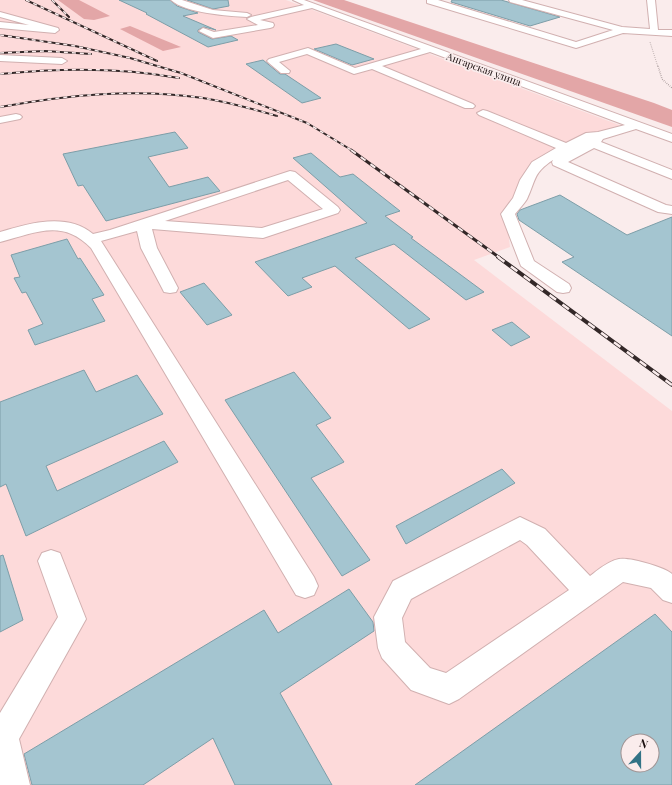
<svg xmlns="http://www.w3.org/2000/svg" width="672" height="785" viewBox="0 0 672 785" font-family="'Playfair Display',serif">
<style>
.built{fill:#fddada;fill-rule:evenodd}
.forest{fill:#e3a6a7}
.building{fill:#a4c5d0;stroke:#7d9ea8;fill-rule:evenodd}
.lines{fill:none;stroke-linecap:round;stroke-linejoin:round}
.minor-casing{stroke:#d1b0b0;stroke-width:2}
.path-far1{stroke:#887b7b;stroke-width:1;stroke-dasharray:0.5 1.5;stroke-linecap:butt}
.path{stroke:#887b7b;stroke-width:1.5;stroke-dasharray:0.5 1.5;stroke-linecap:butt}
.minor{fill:#fff;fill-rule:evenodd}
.rail-far2-casing{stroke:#332828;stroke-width:2}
.rail-far1-casing{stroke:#332828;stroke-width:3}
.rail-casing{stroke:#332828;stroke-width:4}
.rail-far2{stroke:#faecec;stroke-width:1.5;stroke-dasharray:4;stroke-linecap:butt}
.rail-far1{stroke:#faecec;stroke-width:2;stroke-dasharray:6;stroke-linecap:butt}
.rail{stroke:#faecec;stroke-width:2.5;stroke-dasharray:8;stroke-linecap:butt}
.labels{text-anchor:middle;stroke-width:3.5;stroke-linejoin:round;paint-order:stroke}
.far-street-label{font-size:10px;fill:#180d0d;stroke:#faecec}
</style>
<rect width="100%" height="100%" fill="#faecec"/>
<path class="built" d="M0,0h286l336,126 -83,34 -33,54 4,33 -36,13 198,151v374h-672zM628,741h24v24h-24z"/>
<g class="forest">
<path d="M58,0h21l31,16 -16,4 -10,-1z"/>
<path d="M313,0h31l310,103 18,7v17z"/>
<path d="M130,26l51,21 -18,4 -43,-22z"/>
</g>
<g class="building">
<path d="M119,0h51l7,6 21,7 -15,3 33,14 -12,-3 -6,3v2l14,7 19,-3 7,4 -30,7 -62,-33 1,-1z"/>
<path d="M187,0h41l1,6 -16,3z"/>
<path d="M452,0h49l59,17 -30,9 -79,-24z"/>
<path d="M336,44l38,15 -22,6 -38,-16z"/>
<path d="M263,60l17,14h5l36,24 -19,5 -56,-39z"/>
<path d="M175,132l13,16 -40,9 21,30 39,-10 12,14 -114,30 -23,-36 -5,1 -15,-32z"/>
<path d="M311,153l29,24 13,-3 47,37 -15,5 28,21 -2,1 73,54 -18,8 -72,-56 -39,14 75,61 -21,10 -74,-63 -33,12 10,9 -24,9 -33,-34 112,-39 -74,-65z"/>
<path d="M560,195l67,40 45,-18v119l-110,-74 12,-5 -55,-37 -2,-6 3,-4z"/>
<path d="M67,239l11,20 2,-1 24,37 -12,4 13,22 -70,24 -7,-15 15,-6 -17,-32 -4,1 -8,-15 6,-1 -9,-22z"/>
<path d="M204,283l28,32 -25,10 -27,-33z"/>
<path d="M512,322l18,15 -19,9 -19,-16z"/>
<path d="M84,370l12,22 41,-17 26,39 -117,52 11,25 107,-50 14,21 -152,74 -20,-52 -6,3v-85z"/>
<path d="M294,372l37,46 -15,7 28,37 -33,16 59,82 -28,16 -117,-176z"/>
<path d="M502,469l13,14 -109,61 -10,-18z"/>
<path d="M3,555l20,65 -23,12v-76z"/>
<path d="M349,589l24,33 1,9 -94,62 52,92h-97l-22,-47 -70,47h-111l-8,-31 240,-144 14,23z"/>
<path d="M655,614l17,18v153h-257zM628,741h24v24h-24z"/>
</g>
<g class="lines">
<defs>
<g id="minor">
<path d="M171,0h11l31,10 34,3 4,2 -4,2c-19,-1 -62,-4 -76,-17z"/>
<path d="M293,0h11l368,134v8l-36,-13 -33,10 -2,3 71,28v9l-78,-31 -26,14 98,43 6,1v8l-14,-2 -105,-47 -1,-3 1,-2c-20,13 -17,20 -26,39 -3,5 -8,10 -12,15l19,47 35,23 2,4 -2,4 -6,1 -6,-1 -36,-26 -20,-52 12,-16 7,-18 12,-18 24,-14 -77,-33 -2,-2 6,-3 4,1 79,32 20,-10 12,-1 27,-7 -195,-73 -48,14 91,38 2,2 -2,2h-8l-93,-39 -18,5 -47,-20 -28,8 11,9 -1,2h-8l-12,-10 -2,-2 2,-2 39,-11 47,20 66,-19 -109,-41 -52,12 13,3 1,2 -1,2 -3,1 -57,10 -14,-7 4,-3 11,4 44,-7 -11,-6 4,-2 53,-12z"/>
<path d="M427,0h11l138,42 37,-12 -103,-28 -1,-2h13l100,27 28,2 -3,-29h8l3,30h14v6l-49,-3 -47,15 -149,-45z"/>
<path d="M0,12l58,16 1,2 -4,3 -55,-5v-6l29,3 -29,-8z"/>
<path d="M0,55l62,3 5,3 -5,3 -62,-3z"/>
<path d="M16,114l4,1 2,2 -2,2 -20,4v-6z"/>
<path d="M290,171l5,1 43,35 2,3 -2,3 -75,25 -111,-9 5,19 21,40 -2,4 -6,1 -6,-1 -2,-4 -21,-40 -4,-17 -36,10 213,336 4,9 -4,9 -9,3 -9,-3 -205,-347c-29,-30 -56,-15 -91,-6v-10c29,-9 67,-20 93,2l17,-4zM288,180l35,29 -61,19 -97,-7z"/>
<path d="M520,517l25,12 45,47c8,-6 18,-15 29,-17 10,-2 46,8 53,15v29l-9,-3 -12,-12 -28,-6 -164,117 -10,5 -38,-14 -29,-32 -4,-10 -4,-31 19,-36zM520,540l7,5 42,45 -123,83 -16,-5 -25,-26 -3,-24 9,-19z"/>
<path d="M51,550l9,3 26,66 -67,120 11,46h-30v-72l58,-96 -20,-56 4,-8z"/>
</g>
</defs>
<use href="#minor" class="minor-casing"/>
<path class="path-far1" d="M650,42l8,25"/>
<path class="path" d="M658,66l4,13 10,9"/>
<use href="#minor" class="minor"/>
<defs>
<g id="rail-far2">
<path d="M26,0l131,61"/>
<path d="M52,0l17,17"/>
<path d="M0,35l75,11 55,12 51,15 126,50 46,28"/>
<path d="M0,53l45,-2 46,3"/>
<path d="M0,74c60,-6 119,-7 179,4"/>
<path d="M0,107c67,-12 135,-19 203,-9 25,4 50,11 74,18"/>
</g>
<path id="rail-far1" d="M351,150l149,108"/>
<path id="rail" d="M498,257l174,128"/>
</defs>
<use href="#rail-far2" class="rail-far2-casing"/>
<use href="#rail-far1" class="rail-far1-casing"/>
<use href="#rail" class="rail-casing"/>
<use href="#rail-far2" class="rail-far2"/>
<use href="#rail-far1" class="rail-far1"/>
<use href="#rail" class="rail"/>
</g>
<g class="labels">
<g class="far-street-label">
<text transform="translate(484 69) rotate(20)" y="4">Ангарская улица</text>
</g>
</g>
<g transform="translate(640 753) rotate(21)"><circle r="19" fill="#faecec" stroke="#a09393"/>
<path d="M0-3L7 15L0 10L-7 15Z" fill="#327386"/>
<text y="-6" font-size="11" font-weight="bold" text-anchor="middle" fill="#180d0d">N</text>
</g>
</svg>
